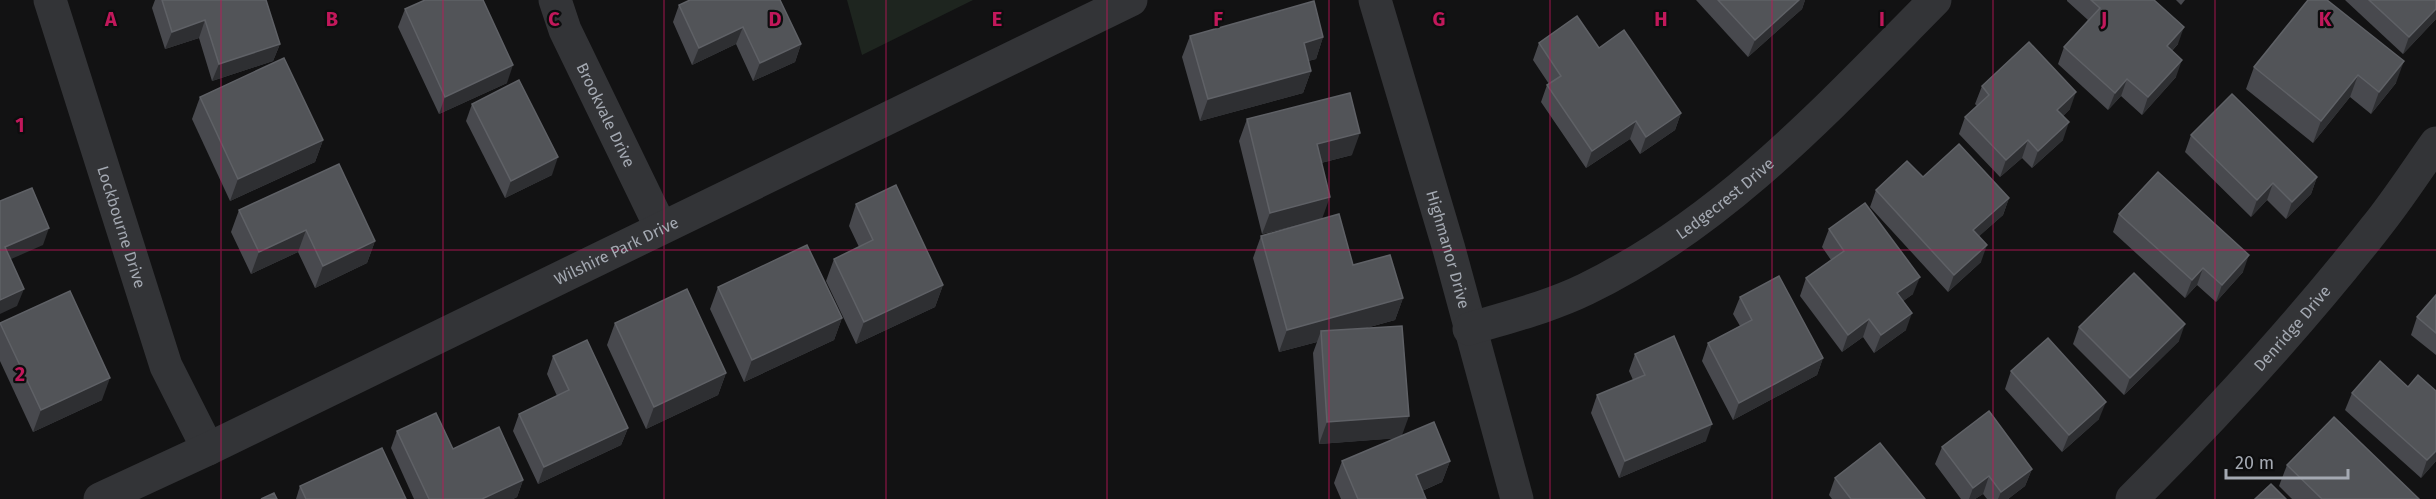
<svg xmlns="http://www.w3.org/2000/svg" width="2436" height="499" viewBox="0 0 2436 499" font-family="'Fira Sans',sans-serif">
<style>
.green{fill:#1e251f}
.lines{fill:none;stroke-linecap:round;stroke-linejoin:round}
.minor{stroke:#333437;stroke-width:33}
.wall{fill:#48494e}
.shaded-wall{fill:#2e2f32}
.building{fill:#525458;stroke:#5f6166;stroke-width:1.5}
.grid{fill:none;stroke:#c2185b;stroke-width:1.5;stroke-opacity:0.55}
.labels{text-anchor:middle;stroke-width:4.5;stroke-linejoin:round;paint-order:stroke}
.street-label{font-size:16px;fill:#a4a9b2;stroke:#0d0d0e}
.grid-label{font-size:20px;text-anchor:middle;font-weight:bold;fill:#c2185b;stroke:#0d0d0e;stroke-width:4.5;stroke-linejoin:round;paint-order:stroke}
</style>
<rect width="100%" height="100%" fill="#121213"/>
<path class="green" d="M847,0h126l-111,55z"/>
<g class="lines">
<g class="minor">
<path id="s1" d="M50,0l116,366 42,83"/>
<path id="s2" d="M555,0l10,30 96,198"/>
<path id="s3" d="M1375,0l74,249 68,250"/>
<path id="s4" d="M1469,329c39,-12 80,-22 117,-40 138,-67 243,-182 349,-289"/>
<path id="s5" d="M100,499l108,-50 923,-449"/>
<path id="s6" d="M2132,499c86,-86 168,-175 243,-271 22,-27 41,-57 61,-85"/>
</g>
</g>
<g class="wall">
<path d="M155,0h111l14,44 -7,17 -61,20 -13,-43 -34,11 -13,-41z"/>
<path d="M1696,0h109l-3,9 -54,48z"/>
<path d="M2067,0h87l24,44 -6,7 4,26 -34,38 -21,-19 -13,14 -50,-46 6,-17 24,-27 -21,-19z"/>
<path d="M2176,0h9l-4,5z"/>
<path d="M2308,0l88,83 -25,31 -21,-17 -37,46 -67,-54 8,-22z"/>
<path d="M2345,0h91v19l-33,35z"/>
<path d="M679,5l122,39 -6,18 -42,19 -17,-37 -44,21 -19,-43z"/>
<path d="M405,9l102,74 -68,31 -41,-87z"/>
<path d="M1190,36l133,1 -7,22 -8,2 3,10 -8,22 -103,28 -18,-64z"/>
<path d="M1539,43l60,5 82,65 -6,17 -35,24 -10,-15 -44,29 -45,-66 6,-17 2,-1 -16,-24z"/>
<path d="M1982,86l88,23 -7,7v24l-31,28 -10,-10 -22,19 -41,-43 6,-17 12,-11 -2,-2z"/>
<path d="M200,97l123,43 -8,22 -85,39 -38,-82z"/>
<path d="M472,104l80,71 -47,23 -39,-77z"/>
<path d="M1247,119l105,36 -31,8 1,56 31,46 50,33 -8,22 -29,8 35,108 49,25 -8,21 -20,9 4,8h-85l-7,-16 8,-22 55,-23 -78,6 -6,-91 4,-11 -38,10 -26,-94 8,-22 44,-12 -43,10 -23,-93z"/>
<path d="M2191,135l126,42 -6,17 -25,25 -19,-19 -16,17 -66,-65z"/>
<path d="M1923,177l86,21 -6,17 -24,21 2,26 -33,30 -78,-85 6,-17z"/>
<path d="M856,204l87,81 -8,22 -79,37 -30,-63 8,-22 25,-12 -10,-21z"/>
<path d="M239,210l136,31 -8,22 -52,25 -17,-36 -47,22 -20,-42z"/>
<path d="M2119,214l124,58 -27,30 -19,-17 -12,13 -72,-66z"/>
<path d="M1829,229l84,65 -10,7 3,29 -32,23 -11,-16 -21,15 -42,-56 6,-18 25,-18 -9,-13z"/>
<path d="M718,287l124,31 -8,22 -90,42 -34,-73z"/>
<path d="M2436,295v60l-25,-20 6,-18z"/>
<path d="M1740,297l83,61 -6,17 -84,45 -31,-59 6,-18 32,-17 -7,-12z"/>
<path d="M0,323l102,77 -69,32 -33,-71z"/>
<path d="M615,323l111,50 -8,22 -72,34 -39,-84z"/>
<path d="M2079,327l100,14 -55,54 -51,-51z"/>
<path d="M1635,354l71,87 -87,37 -28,-65 6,-18 36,-15 -4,-9z"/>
<path d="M553,356l75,72 -7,17 -83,39 -25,-53 6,-17 38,-18 -10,-22z"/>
<path d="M2011,371l88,48 -37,33 -57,-63z"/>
<path d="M2408,387l28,74 -15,17 -76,-68 7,-17z"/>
<path d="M397,431l56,18 70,31 -6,17 -4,2h-99l-23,-51z"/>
<path d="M1942,447l90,22 -7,17 -17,13h-21l-4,-5 -8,5h-14l-26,-35z"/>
<path d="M2287,465l132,34h-127l-13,-13z"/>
<path d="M1835,478l90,21h-93l-3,-4z"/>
<path d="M300,486l106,13h-110z"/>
</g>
<g class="shaded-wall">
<path d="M1799,0h6l-3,9 -54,48 7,-17z"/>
<path d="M2436,9v10l-33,35 6,-17z"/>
<path d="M205,20l-6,18 -34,11 7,-17z"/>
<path d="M743,27l-7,17 -44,21 7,-17z"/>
<path d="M2184,27l-6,17 -18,19 7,-17z"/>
<path d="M1323,37l-7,22 -20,5 8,-21z"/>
<path d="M280,44l-7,17 -61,20 7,-17z"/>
<path d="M801,44l-6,18 -42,19 7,-18z"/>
<path d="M2182,60l-6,17 -34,38 6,-18z"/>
<path d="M2404,61l-8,22 -25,31 8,-22z"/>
<path d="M513,65l-6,18 -68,31 6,-17z"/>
<path d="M1311,71l-8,22 -103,28 8,-22z"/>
<path d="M2358,75l-8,22 -37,46 8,-22z"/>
<path d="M2127,79l-6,17 -13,14 7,-17z"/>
<path d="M2076,92l-6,17 -19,18 6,-17z"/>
<path d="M1681,113l-6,17 -35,24 6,-17z"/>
<path d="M1636,121l-6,18 -44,29 6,-17z"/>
<path d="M2069,122l-6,18 -31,28 6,-17z"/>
<path d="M1360,133l-8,22 -43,11 8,-22z"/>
<path d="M323,140l-8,22 -85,39 8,-22z"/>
<path d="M2028,140l-6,18 -22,19 6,-17z"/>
<path d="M558,157l-6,18 -47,23 6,-17z"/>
<path d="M2317,177l-6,17 -25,25 6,-17z"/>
<path d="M2273,183l-6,17 -16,17 6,-17z"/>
<path d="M1330,197l-8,22 -60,15 8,-21z"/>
<path d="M2009,198l-6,17 -36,32 6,-17z"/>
<path d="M49,228l-6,17 -43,19 5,-17z"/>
<path d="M306,230l-8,22 -47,22 8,-22z"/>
<path d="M375,241l-8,22 -52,25 8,-22z"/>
<path d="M1987,245l-6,17 -33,30 6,-17z"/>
<path d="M2249,255l-6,17 -27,30 6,-17z"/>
<path d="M2203,268l-6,17 -12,13 7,-18z"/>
<path d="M1920,277l-7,17 -22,16 6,-17z"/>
<path d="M943,285l-8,22 -79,37 8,-22z"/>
<path d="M24,289l-7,17 -17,8v-14z"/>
<path d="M1403,298l-8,22 -73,20 -1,-9 -4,11 -38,10 8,-22z"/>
<path d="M1912,313l-6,17 -32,23 7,-18z"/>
<path d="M842,318l-8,22 -90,42 8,-22z"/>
<path d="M1869,319l-6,18 -21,15 6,-17z"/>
<path d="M2185,324l-6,17 -55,54 6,-17z"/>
<path d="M1823,358l-6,17 -84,45 6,-17z"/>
<path d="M726,373l-8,22 -72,34 8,-22z"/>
<path d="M110,378l-8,22 -69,32 8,-22z"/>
<path d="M2106,402l-7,17 -37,33 7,-17z"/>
<path d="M1409,416l-8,22 -82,6 8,-22z"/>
<path d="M1712,424l-6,17 -87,37 6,-17z"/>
<path d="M628,428l-7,17 -83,39 6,-17z"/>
<path d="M2436,451v10l-15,17 6,-18z"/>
<path d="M1450,461l-8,21 -34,15 8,-22z"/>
<path d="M2032,469l-7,17 -17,13h-10l3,-7z"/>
<path d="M1989,476l-6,18 -8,5h-6l4,-11z"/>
<path d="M523,480l-6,17 -4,2h-31z"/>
</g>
<g class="building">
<path d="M162,0h104l14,44 -61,20 -14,-44 -33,12z"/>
<path d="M425,0h58l30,65 -68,32 -40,-88z"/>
<path d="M690,0h90l21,44 -41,19 -17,-36 -44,21 -20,-43z"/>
<path d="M1718,0h81l-44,40z"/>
<path d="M2091,0h63l30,27 -17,19 15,14 -34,37 -21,-18 -12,14 -51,-46 36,-39z"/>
<path d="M2308,0h19l77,61 -25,31 -21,-17 -37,46 -67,-54z"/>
<path d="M2369,0h67v9l-27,28z"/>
<path d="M1314,1l9,36 -19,6 7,28 -103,28 -18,-63z"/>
<path d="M1577,16l22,32 25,-18 57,83 -35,24 -10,-16 -44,30 -45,-66 14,-9 -22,-33z"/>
<path d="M2029,42l47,50 -19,18 12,12 -31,29 -10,-11 -22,20 -41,-43 24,-22 -7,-9z"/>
<path d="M284,58l39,82 -85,39 -38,-82z"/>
<path d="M519,80l39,77 -47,24 -39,-77z"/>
<path d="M1350,93l10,40 -43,11 13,53 -60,16 -23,-94z"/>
<path d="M2232,94l85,83 -25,25 -19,-19 -16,17 -66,-65z"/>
<path d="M1959,144l50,54 -36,32 14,15 -33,30 -78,-85 31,-29 16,16z"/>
<path d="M339,164l36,77 -52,25 -17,-36 -47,22 -20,-42z"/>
<path d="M2158,172l91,83 -27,30 -19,-17 -11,12 -73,-66z"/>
<path d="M896,185l47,100 -79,37 -30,-63 39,-19 -17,-36z"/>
<path d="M32,188l17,40 -44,19 19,42 -24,11v-99z"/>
<path d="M1865,203l55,74 -23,16 15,20 -31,22 -12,-16 -21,16 -42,-57 38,-27 -15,-22z"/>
<path d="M1339,214l14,51 37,-10 13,43 -116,32 -26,-94z"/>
<path d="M807,245l35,73 -90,42 -34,-73z"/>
<path d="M2134,273l51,51 -55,54 -51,-51z"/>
<path d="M1779,276l44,82 -84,45 -31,-60 44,-23 -12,-23z"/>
<path d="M687,289l39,84 -72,34 -39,-84z"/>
<path d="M70,291l40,87 -69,32 -41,-87z"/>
<path d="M2436,295v38l-19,-16z"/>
<path d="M1402,326l7,90 -82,6 -6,-91z"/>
<path d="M1674,336l38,88 -87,37 -28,-66 48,-20 -10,-21z"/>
<path d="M2048,338l58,64 -37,33 -58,-64z"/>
<path d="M587,340l41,88 -84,39 -25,-53 50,-24 -16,-34z"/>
<path d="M2380,361l28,26 10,-12 18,16v60l-9,9 -75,-67z"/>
<path d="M1989,411l43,58 -31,23 -12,-16 -16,12 -31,-41z"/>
<path d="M436,413l17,36 46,-22 24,53 -41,19h-53l-32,-68z"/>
<path d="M2334,417l85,82h-97l-35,-34z"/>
<path d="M1434,422l16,39 -34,14 10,24h-68l-16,-38z"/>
<path d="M1880,443l45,56h-74l-16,-21z"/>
<path d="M382,448l24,51h-100l-6,-13z"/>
<path d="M2271,484l15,15h-31z"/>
<path d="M274,493l3,6h-16z"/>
</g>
<path class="grid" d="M221,0v499M443,0v499M664,0v499M886,0v499M1107,0v499M1329,0v499M1550,0v499M1772,0v499M1993,0v499M2215,0v499M0,250h2436"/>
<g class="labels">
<g class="street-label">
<text dy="6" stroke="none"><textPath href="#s2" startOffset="126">Brookvale Drive</textPath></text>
<text dy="6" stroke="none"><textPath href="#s4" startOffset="290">Ledgecrest Drive</textPath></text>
<text dy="6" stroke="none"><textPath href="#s1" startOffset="238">Lockbourne Drive</textPath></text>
<text dy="6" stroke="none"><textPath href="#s3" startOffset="260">Highmanor Drive</textPath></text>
<text dy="6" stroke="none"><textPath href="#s5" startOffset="573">Wilshire Park Drive</textPath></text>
<text dy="6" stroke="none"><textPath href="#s6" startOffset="234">Denridge Drive</textPath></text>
</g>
</g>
<g class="grid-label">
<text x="111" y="26">A</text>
<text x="332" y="26">B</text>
<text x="554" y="26">C</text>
<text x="775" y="26">D</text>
<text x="997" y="26">E</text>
<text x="1218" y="26">F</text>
<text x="1439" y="26">G</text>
<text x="1661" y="26">H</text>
<text x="1882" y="26">I</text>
<text x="2104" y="26">J</text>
<text x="2325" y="26">K</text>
<text x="20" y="132">1</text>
<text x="20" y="381">2</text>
</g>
<path d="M2226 469v9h122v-9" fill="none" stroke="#a4a9b2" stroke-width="3"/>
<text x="2235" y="469" font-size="18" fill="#a4a9b2" stroke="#0d0d0e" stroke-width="4.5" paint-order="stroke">20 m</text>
</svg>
